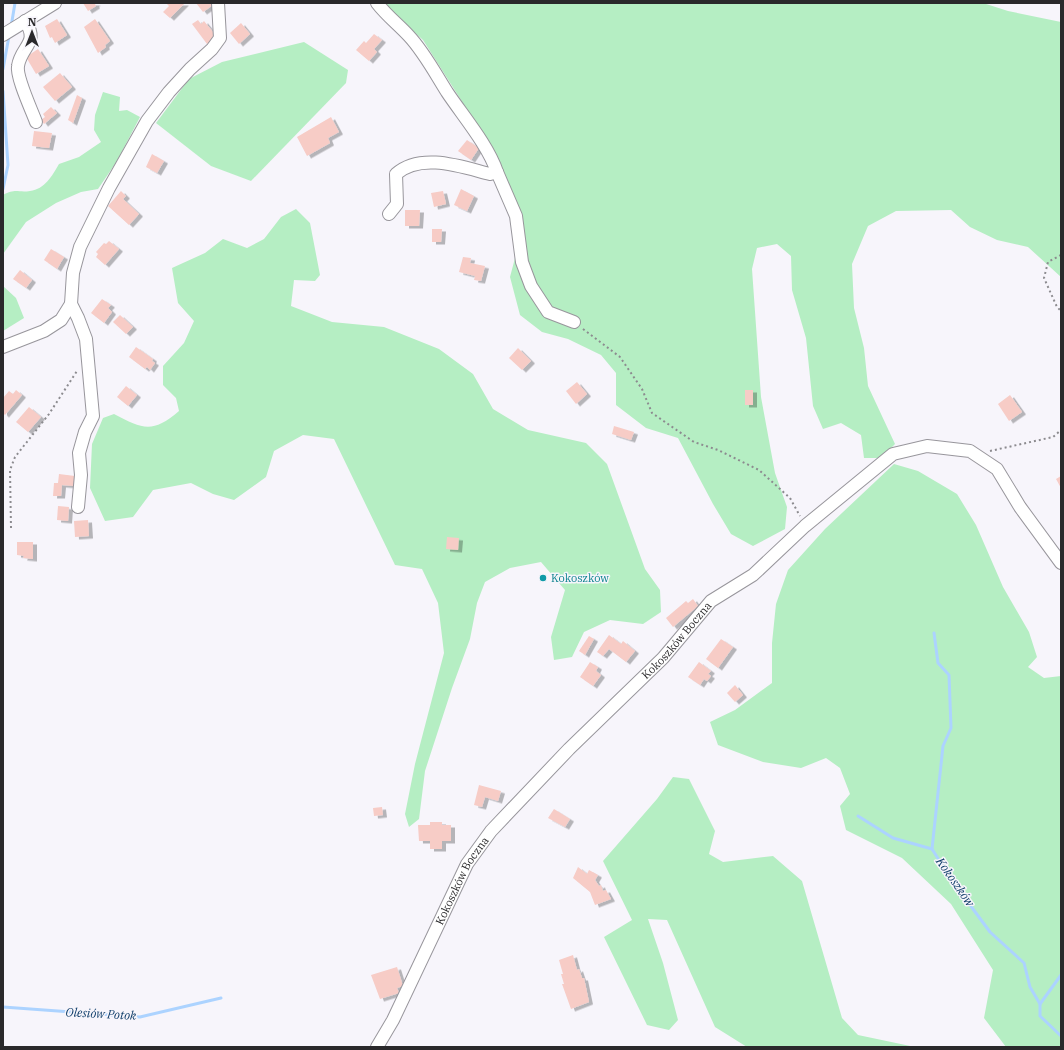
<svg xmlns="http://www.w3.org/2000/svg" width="1064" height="1050" viewBox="0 0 1064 1050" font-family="'IBM Plex Serif',serif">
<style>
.green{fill:#b5eec3}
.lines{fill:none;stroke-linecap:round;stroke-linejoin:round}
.stream{stroke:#acd3ff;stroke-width:3}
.building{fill:#f7ccc6;filter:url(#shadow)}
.minor-casing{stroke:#98969c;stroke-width:14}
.path{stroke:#8c8b8f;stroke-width:2;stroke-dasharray:2 3;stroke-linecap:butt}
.minor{stroke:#fff;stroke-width:12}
.culture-dot{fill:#0f9aa8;stroke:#f7f5fb;stroke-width:1.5}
.labels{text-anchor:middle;stroke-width:3;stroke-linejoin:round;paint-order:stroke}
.culture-label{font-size:11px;fill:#0d838f;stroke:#f7f5fb;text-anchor:start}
.street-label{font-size:11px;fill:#2a292b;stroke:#f7f5fb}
.water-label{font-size:12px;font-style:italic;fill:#0b3a67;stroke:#f7f5fb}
</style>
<defs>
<filter id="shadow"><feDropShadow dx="4" dy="2.5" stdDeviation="0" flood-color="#0004"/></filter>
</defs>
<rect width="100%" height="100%" fill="#f7f5fb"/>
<g class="green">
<path d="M386,3h597l25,8 53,11v255l-33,-30 -31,-7 -27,-13 -19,-17 -55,1 -28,15 -16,38 2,44 10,40 4,38 27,58 -14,14h-17l-3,-23 -20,-12 -18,6 -10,-23 -7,-68 -14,-48 -1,-34 -14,-12 -20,4 -5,21 9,128 14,76 12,34 -2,22 -32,17 -22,-12 -18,-30 -35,-66 -32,-10 -30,-23v-32l-15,-18 -33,-16 -26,-7 -22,-17 -10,-38 9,-34 -27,-94 -69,-109 -32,-29z"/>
<path d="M304,42l44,28 -2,13 -95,98 -40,-15 -55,-43 33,-44 33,-17z"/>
<path d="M103,92l17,5 -1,14 8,-1 13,7 -23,44 -19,28 -17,3 -25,11 -30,19 -23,32v-59c13,-7 15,-2 27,-4 15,-2 22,-15 29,-27l20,-7 22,-15 -7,-12 1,-15z"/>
<path d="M296,209l14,14 10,52 -5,6 -21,-1 -3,26 41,16 52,5 55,22 34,25 20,35 35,21 58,13 21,21 38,105 15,21 1,22 -18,12 -33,-4 -26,12 -12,25 -18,3 -3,-23 14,-47 -24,-28 -31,6 -25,14 -8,21 -7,36 -18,49 -27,83 -6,48 -10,8 -4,-13 10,-50 29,-111 -6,-50 -16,-34 -27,-4 -61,-126 -31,-4 -29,16 -8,26 -32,23 -21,-6 -22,-11 -38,7 -20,27 -28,4 -15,-33 2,-44 11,-26 11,-4c29,15 38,20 65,-3l-3,-13 -13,-13v-19l21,-23 10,-22 -16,-18 -6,-35 33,-15 18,-14 24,9 17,-9 17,-22z"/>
<path d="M3,286l13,12 8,20 -21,13z"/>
<path d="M894,464l24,7 39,23 19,31 27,62 26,45 8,25 -9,10 16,11 17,-2v371h-55l-22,-29 9,-48 -42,-66 -49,-46 -56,-28 -6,-24 10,-12 -10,-26 -14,-10 -25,10 -38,-6 -45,-17 -8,-23 25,-12 37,-27v-40l4,-39 12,-34 37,-41z"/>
<path d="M673,777l16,2 26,52 -6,23 14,8 50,-6 29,25 40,137 16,17 57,12h-168l-32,-20 -48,-107 -19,-1 15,44 15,57 -9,10 -22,-5 -43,-88 28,-17 -29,-59 54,-62z"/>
</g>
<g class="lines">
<g class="stream">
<path d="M11,27l4,-24"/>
<path d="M3,69l6,-33"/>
<path d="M3,91l5,74 -5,24"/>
<path d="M934,633l4,30 11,12 2,53 -8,18 -11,103 21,33 37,50 34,31 6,24 10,17v12l21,20"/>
<path d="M858,816l35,22 39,11"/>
<path d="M1040,1004l21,-29"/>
<path d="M3,1007l137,10 81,-19"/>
</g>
</g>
<g class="building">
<path d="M83,3h14l-2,1 1,2 -8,5z"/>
<path d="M166,3h19l-15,15 -7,-6 6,-6z"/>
<path d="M196,3h15l2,2 -10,7z"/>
<path d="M57,19l10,16 -12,8 -3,-6 -2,1 -5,-12z"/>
<path d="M95,19l15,22 -5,4 1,2 -8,6 -14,-26z"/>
<path d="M198,20l3,4 3,-3 9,11 2,-1 2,6 -10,7 -15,-20z"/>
<path d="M241,23l9,11 -11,10 -9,-11z"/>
<path d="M374,34l8,6 -8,9 3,3 -8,9 -13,-11 8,-9 2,2z"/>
<path d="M38,49l11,17 -13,8 -10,-17z"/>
<path d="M60,73l12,14 -17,14 -12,-14z"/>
<path d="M77,95l5,3 -9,25 -5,-3z"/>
<path d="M51,107l6,6 -13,11 -3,-4 4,-3 -2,-3z"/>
<path d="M331,117l8,15 -11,6 2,5 -23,13 -10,-19z"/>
<path d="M34,131l18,2 -3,15 -17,-2z"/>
<path d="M467,140l12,8 -8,12 -13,-9z"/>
<path d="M152,154l12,7 -7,12 -11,-6z"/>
<path d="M461,189l13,7 -7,15 -13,-6z"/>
<path d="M121,191l5,5 -3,3 16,15 -10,11 -21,-19z"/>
<path d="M443,191l3,13 -12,3 -3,-14z"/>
<path d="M405,210h15l-1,16h-14z"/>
<path d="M432,229h10l-1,13h-9z"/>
<path d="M109,241l10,8 -14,16 -9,-8 2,-3 -2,-2 8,-9 2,1z"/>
<path d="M51,249l13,8 -7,12 -13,-9z"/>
<path d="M463,257l8,1 -1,5 15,3 -4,15 -7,-1 1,-4 -16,-4z"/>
<path d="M20,270l12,10 -6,8 -13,-9z"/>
<path d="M102,299l9,6 -3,3 4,4 -8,11 -13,-10z"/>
<path d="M120,315l13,12 -7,7 -13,-12z"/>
<path d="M136,347l17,12 -1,2 3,2 -5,7 -3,-3 -2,2 -16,-12z"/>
<path d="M518,348l13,13 -9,9 -13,-12z"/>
<path d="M577,382l10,12 -11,10 -10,-13z"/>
<path d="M126,386l11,9 -9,11 -11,-9z"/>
<path d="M16,390l6,5 -17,20 -2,-2v-15l6,-7 4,3z"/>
<rect x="745" y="390" width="8" height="15"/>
<path d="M1010,395l12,17 -13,9 -11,-17z"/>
<path d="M29,407l12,10 -13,15 -12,-10z"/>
<path d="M614,426l20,6 -3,8 -19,-6z"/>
<path d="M59,474l16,2 -1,10 -12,-1 -1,11h-8l1,-13h4z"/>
<path d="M1061,476v12l-5,-9z"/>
<path d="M58,506l11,1 -1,14 -11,-1z"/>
<path d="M88,520l1,16 -14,1 -1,-16z"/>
<path d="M447,537l12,1 -1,12 -12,-1z"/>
<path d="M17,542h16v17l-10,-1 1,-2 -7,-1z"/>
<path d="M693,599l5,7 -25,21 -7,-9 20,-17 2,2z"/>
<path d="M609,635l12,9 2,-3 12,10 -9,11 -17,-13 -6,7 -6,-4z"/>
<path d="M589,636l5,3 -9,16 -6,-4z"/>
<path d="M721,639l12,8 -15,21 -12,-9z"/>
<path d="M590,662l8,5 -2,4 5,4 -8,11 -13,-9z"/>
<path d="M699,662l12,9 -3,3 3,2 -4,5 -3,-2 -4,6 -12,-8z"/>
<path d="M735,685l8,10 -8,7 -8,-9z"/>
<path d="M479,785l22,6 -3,10 -13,-4 -3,10 -8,-2z"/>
<path d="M382,807l1,8 -9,1 -1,-8z"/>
<path d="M554,809l16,10 -5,8 -17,-9z"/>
<path d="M430,822h12v3h9v16h-9v8h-12v-8h-11l-1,-16h12z"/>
<path d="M578,867l9,7 2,-4 9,5 -3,5 4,6 2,-1 2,6 3,-1 5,9 -16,6 -5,-13 -17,-14z"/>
<path d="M573,955l4,15 2,-1 3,9h2l5,24 -18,7 -9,-25h2l-3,-10h2l-4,-14z"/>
<path d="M397,967l6,19 -6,2 2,5 -19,6 -9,-24z"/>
</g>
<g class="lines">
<defs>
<g id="minor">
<path d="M377,3c10,13 21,21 32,33 15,16 26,37 38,56 16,24 41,53 50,80l-7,2c-28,-7 -69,-22 -94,0l1,30 -8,10"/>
<path d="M25,21c15,22 -4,25 -7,45 -2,11 14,45 18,56"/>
<path d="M3,35l52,-32"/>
<path d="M497,172l19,44 6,46 9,24 17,26 26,10"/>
<path d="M3,347l41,-16 17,-11 10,-16"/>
<path d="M78,507l3,-32 -2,-22 6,-21 8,-16 -7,-77 -8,-21 -7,-14 2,-31 7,-26 29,-59 38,-67 22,-29 21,-23 22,-20 8,-11 -2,-35"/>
<path id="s1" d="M377,1047l16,-27 74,-156 24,-33 78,-82 94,-91 48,-57 42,-26 52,-49 88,-72 34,-8 43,5 27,18 23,38 41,56"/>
</g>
</defs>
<use href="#minor" class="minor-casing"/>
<g class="path">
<path d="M1061,255l-13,7 -4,16 13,29 4,4"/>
<path d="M583,329l37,28 22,32 10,24 42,29 24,8 41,20 31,28 10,18"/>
<path d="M990,451l63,-14 8,-7"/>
<path d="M11,528l-1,-58 5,-13 34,-43 28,-43"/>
</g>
<use href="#minor" class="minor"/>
</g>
<circle class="culture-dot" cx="543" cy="578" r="4"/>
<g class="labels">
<g class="culture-label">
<text x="551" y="582">Kokoszków</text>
</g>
<g class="street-label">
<text dy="4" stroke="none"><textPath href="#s1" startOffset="511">Kokoszków Boczna</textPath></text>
<text dy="4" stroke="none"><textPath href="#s1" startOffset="187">Kokoszków Boczna</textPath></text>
</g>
<g class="water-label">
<text transform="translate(955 882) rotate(55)" y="4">Kokoszków</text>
<text transform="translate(101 1014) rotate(3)" y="4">Olesiów Potok</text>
</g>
</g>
<rect width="1064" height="1050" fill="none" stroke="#2a292b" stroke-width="8"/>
<g transform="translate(32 32)" stroke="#f7f5fb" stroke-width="3" paint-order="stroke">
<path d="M0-3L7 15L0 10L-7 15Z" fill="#2a292b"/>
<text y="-6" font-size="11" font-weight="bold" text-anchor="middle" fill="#2a292b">N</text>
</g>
</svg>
